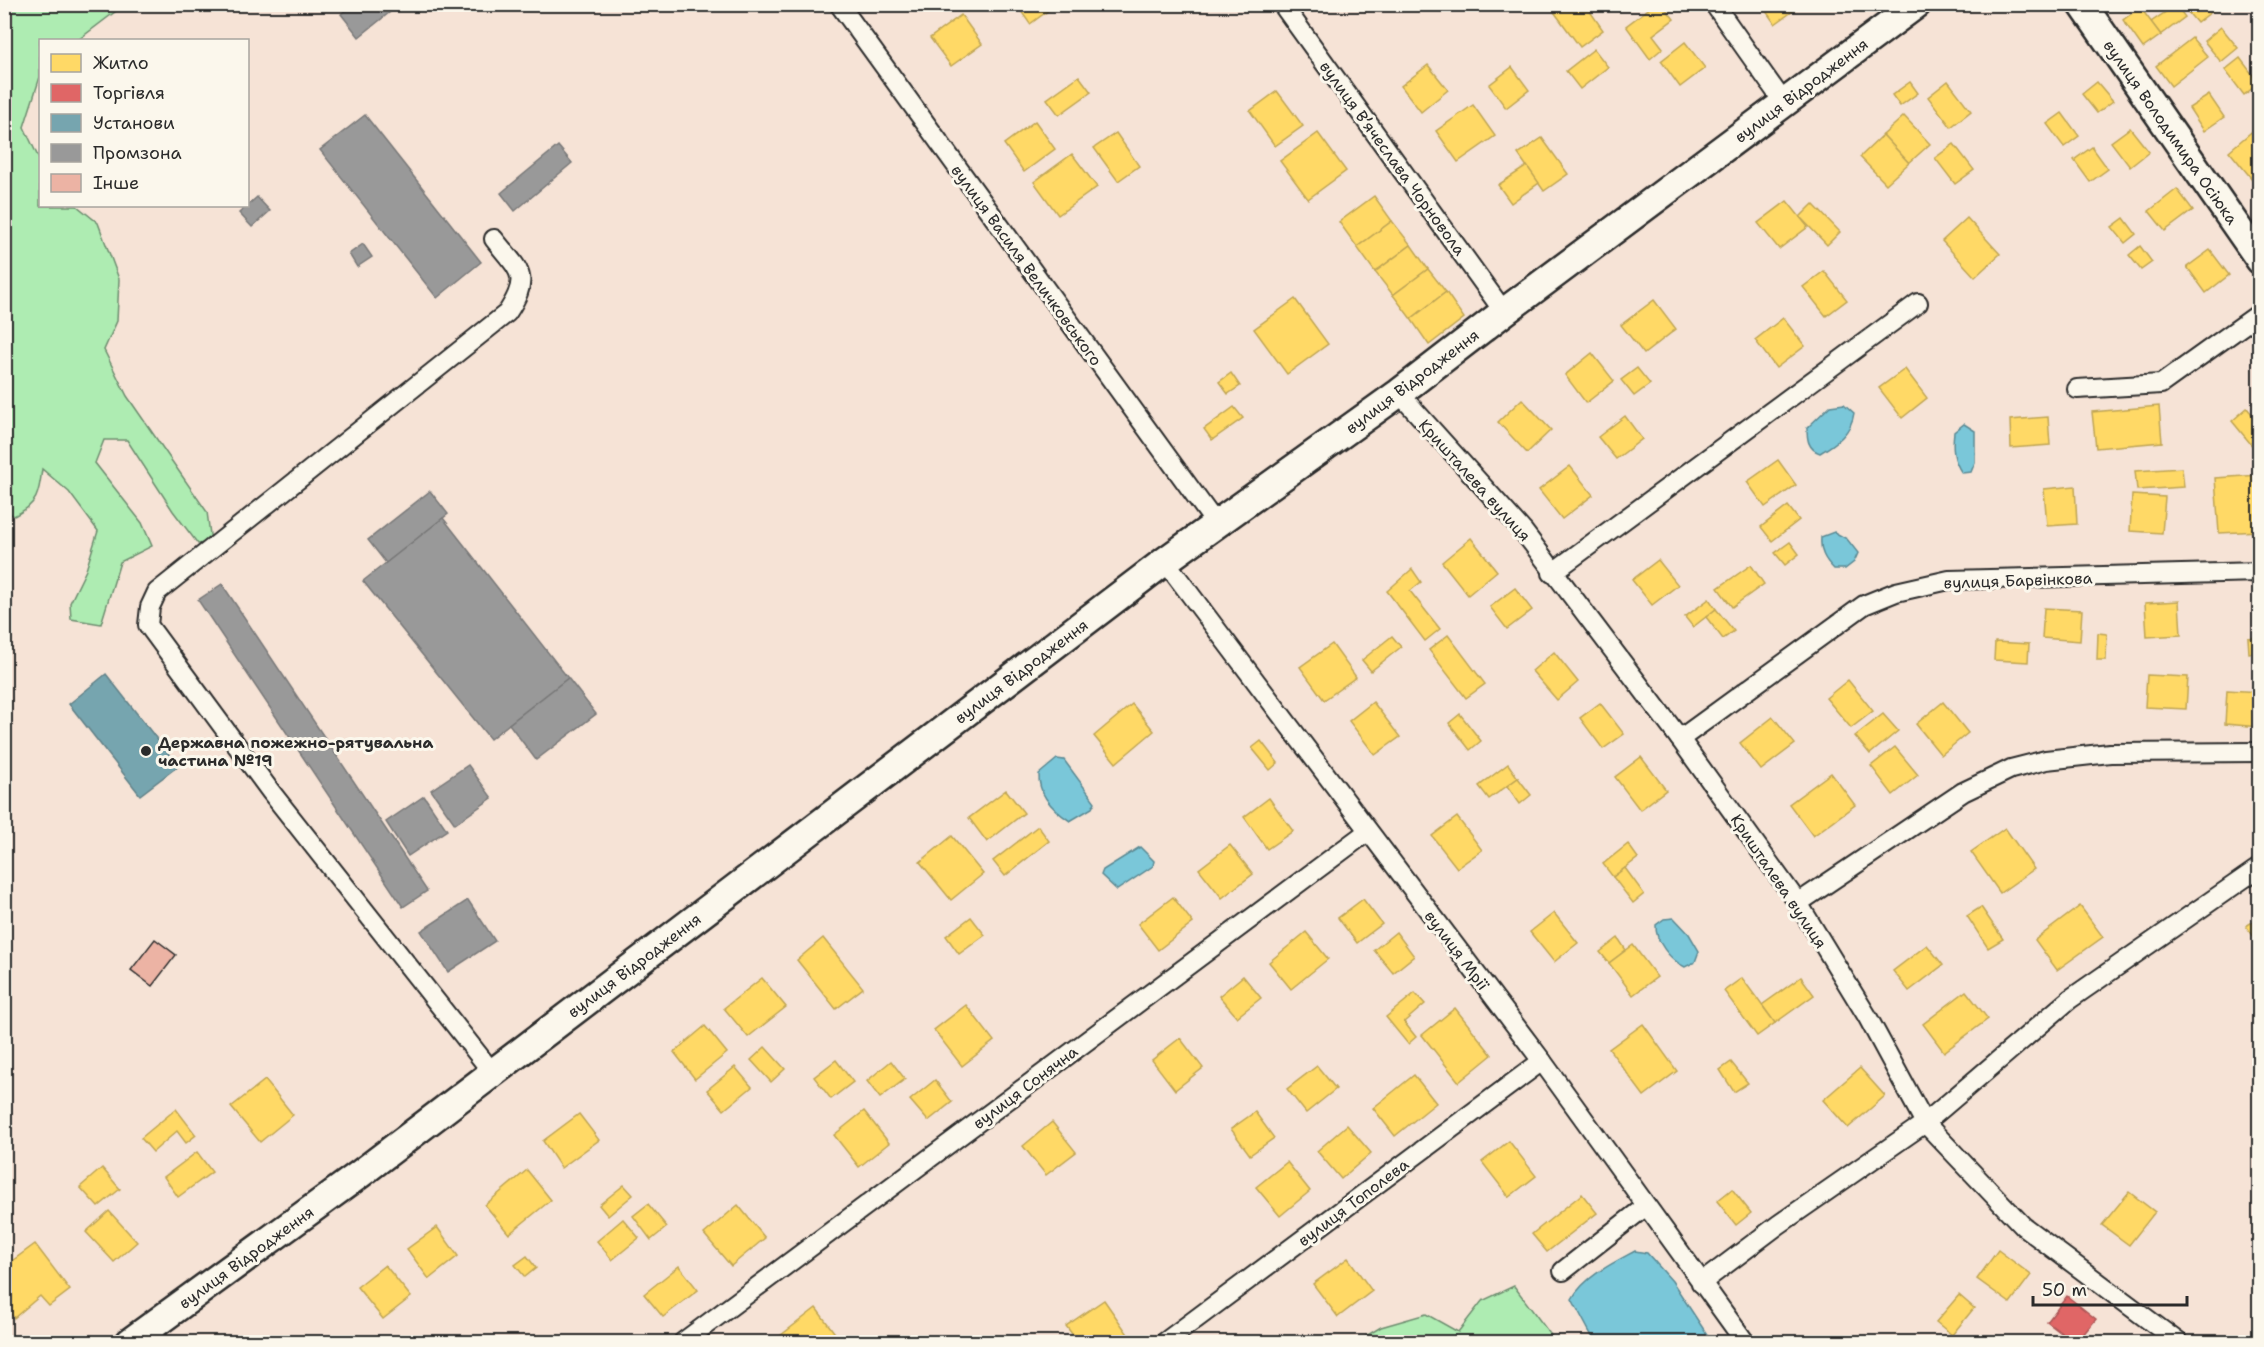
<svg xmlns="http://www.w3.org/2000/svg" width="2264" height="1347" viewBox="0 0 2264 1347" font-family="'Shantell Sans',sans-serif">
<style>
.green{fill:#aeecb2;stroke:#6c8c6e;stroke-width:1.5}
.water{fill:#7ac7d9;stroke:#5a8993;stroke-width:1.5}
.homes{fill:#ffd966;stroke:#bfa554;stroke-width:1.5}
.shops{fill:#e06666;stroke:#aa5454;stroke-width:1.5}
.public{fill:#76a5af;stroke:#608087;stroke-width:1.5}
.industry{fill:#999;stroke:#787878;stroke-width:1.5}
.building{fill:#ecb3a4;stroke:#2b2b2b;stroke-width:1.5}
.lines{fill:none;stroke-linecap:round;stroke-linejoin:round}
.street-casing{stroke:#2b2b2b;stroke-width:22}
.secondary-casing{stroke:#2b2b2b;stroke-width:32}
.street{stroke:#fbf7ec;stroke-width:18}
.secondary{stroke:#fbf7ec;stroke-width:27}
.poi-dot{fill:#2b2b2b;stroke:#fbf7ec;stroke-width:2}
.labels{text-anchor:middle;stroke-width:6;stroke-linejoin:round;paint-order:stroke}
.street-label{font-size:16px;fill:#2b2b2b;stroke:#fbf7ec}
.poi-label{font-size:16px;font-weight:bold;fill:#2b2b2b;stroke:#fbf7ec;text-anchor:start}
</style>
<rect width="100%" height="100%" fill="#f6e3d6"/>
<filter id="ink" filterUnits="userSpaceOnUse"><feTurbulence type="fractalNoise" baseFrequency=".0167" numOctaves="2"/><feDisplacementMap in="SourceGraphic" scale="12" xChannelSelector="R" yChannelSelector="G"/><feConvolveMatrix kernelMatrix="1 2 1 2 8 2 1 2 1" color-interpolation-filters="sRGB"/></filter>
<g filter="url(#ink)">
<g class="green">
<path d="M4,5h120l-46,35h-38v37l-16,50 16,34v45h37l21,17 21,56 -2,42 -13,29 23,46 80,116 4,30 -13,2 -25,-33 -46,-71h-23l-9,23 47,60 10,23 -32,16 -19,62 -30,-5 -1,-16 16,-33 12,-39 -29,-39 -27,-23c-3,25 -4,35 -28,47l-9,-6z"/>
<path d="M1514,1286l42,56h-200l25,-15 45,-13 32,18 24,-31z"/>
</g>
<g class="water">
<path d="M1844,404l10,9c-3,20 -17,30 -34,40 -12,-4 -13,-14 -13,-25l23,-22z"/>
<path d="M1964,424l11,7v31l-4,10 -9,1c-9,-13 -10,-25 -8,-41z"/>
<path d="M1834,532l13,7 11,14 -4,9 -9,7h-11c-10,-10 -14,-18 -13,-32z"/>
<path d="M1057,759l7,1 31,42 -3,6 -22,13c-17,-11 -32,-26 -31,-47z"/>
<path d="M1140,847l14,14 -1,5 -36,24 -16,-15 2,-5z"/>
<path d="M1674,918l15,16 10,17 -4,11 -10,5c-15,-7 -30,-26 -29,-42l8,-6z"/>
<path d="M1635,1251l12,2 25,28 36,55 -1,6h-112l-23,-43c12,-22 41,-36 63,-48z"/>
</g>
<g class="homes">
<path d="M1016,4h35l2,3 -23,17z"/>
<path d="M1558,4h27l18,26 -23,17 -28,-38z"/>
<path d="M1655,4h7l12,15 -21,16 10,13 -13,11 -24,-33z"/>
<path d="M1761,4h42l-28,20z"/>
<path d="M2196,4h18l2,4 -19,15 -10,-12z"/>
<path d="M2176,5l9,12 -24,18 -10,-13z"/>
<path d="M2140,7l21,28 -18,13 -20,-28z"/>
<path d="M961,15l21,29 -31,22 -21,-28z"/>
<path d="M2221,27l17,21 -17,14 -17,-21z"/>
<path d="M2192,38l16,19 -37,29 -15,-20z"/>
<path d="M1685,42l20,26 -25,19 -19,-26z"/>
<path d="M1594,49l14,18 -28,22 -14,-18z"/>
<path d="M2240,58l19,25 -15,12 -19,-25z"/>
<path d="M1428,65l20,25 -27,22 -20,-26z"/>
<path d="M1512,67l17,23 -23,18 -17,-23z"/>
<path d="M1079,76l12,16 -32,23 -12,-16z"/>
<path d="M1948,81l23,30 -20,16 -23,-30z"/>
<path d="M1910,82l8,11 -18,13 -8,-11z"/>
<path d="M2097,82l16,19 -16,12 -15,-19z"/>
<path d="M1277,91l26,35 -28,20 -25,-35z"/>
<path d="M2209,95l15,22 -20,14 -15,-23z"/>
<path d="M1473,105l22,31 -37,26 -22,-31z"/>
<path d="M2062,113l17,23 -15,11 -17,-23z"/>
<path d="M1904,116l26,28 -21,19 -26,-28z"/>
<path d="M1035,121l20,28 -31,23 -20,-28z"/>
<path d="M2130,128l19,24 -19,15 -19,-25z"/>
<path d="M2256,128l4,4v40l-8,7 -23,-28z"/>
<path d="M1116,133l23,33 -21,15 -24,-33z"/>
<path d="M1318,133l28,38 -38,28 -28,-38z"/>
<path d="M1883,135l26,28 -23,21 -26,-27z"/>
<path d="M1542,138l26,36 -24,17 -26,-37z"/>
<path d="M1954,144l20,26 -19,14 -20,-26z"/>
<path d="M2092,147l16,22 -18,13 -16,-22z"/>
<path d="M1072,154l25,33 -39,28 -24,-33z"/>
<path d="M1527,166l12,17 -28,20 -13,-18z"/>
<path d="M2177,189l16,21 -28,21 -16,-20z"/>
<path d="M1374,196l18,25 -35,26 -18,-25z"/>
<path d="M1787,201l21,26 -29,22 -21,-26z"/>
<path d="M1813,204l27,28 -13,13 -27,-28z"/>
<path d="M1967,218l33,36 -25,23 -33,-36z"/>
<path d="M2124,218l12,16 -11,9 -13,-16z"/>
<path d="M1392,221l19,24 -36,27 -18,-25z"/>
<path d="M1411,245l17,24 -35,26 -18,-23z"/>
<path d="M2140,246l12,16 -11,8 -12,-15z"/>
<path d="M2210,250l19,25 -23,18 -19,-26z"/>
<path d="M1428,269l18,23 -35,27 -18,-24z"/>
<path d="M1824,271l23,29 -21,16 -23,-29z"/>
<path d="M1446,292l18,26 -35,27 -18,-26z"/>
<path d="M1295,299l33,45 -41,30 -33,-45z"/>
<path d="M1654,300l22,29 -32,25 -23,-29z"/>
<path d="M1783,318l22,28 -29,22 -21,-28z"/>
<path d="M1592,353l22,28 -28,22 -21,-28z"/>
<path d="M1637,368l13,16 -16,12 -13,-16z"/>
<path d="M1905,369l22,29 -25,20 -23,-30z"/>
<path d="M1231,373l9,13 -12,8 -9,-12z"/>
<path d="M1522,399l29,31 -24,23 -29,-31z"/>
<path d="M2159,406l3,36 -66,6 -4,-36z"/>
<path d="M1234,407l9,11 -31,22 -8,-11z"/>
<path d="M2247,408l13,16 -1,30 -27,-33z"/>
<path d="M1625,416l17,23 -26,20 -18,-22z"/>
<path d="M2048,417l2,28 -39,3 -1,-28z"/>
<path d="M1778,460l18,25 -31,22 -18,-25z"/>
<path d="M1570,466l23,29 -31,24 -23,-29z"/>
<path d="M2182,468l2,19 -47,3 -2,-19z"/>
<path d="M2260,475v56l-41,2 -4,-55z"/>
<path d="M2075,486l2,38 -30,2 -3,-37z"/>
<path d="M2132,495l33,2 -3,36 -32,-2z"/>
<path d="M1788,506l11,14 -27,21 -11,-14z"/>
<path d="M1471,538l26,33 -29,24 -26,-33z"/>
<path d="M1790,542l9,12 -14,11 -10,-12z"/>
<path d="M1658,560l20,25 -26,20 -20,-25z"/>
<path d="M1751,565l13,19 -32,23 -14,-19z"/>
<path d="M1412,569l9,13 -11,9 30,38 -15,12 -38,-50z"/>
<path d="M1515,588l17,22 -25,19 -17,-22z"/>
<path d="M1709,599l7,10 -23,18 -8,-10z"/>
<path d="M2179,601l2,34 -34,2 -2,-34z"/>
<path d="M2044,608l38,2 -2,31 -38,-3z"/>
<path d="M1716,609l18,22 -11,8 -17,-22z"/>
<path d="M2098,633l9,1 -1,26h-9z"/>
<path d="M1448,635l37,49 -19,14 -37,-48z"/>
<path d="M1392,636l9,11 -30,24 -9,-11z"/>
<path d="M2257,637l1,15 -9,1 -1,-15z"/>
<path d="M1995,642l34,2 -1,18 -34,-2z"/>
<path d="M1332,644l24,33 -32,23 -24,-33z"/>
<path d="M1554,652l24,30 -21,18 -25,-29z"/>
<path d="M2147,675l41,2 -2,32 -41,-2z"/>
<path d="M1848,680l25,31 -22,17 -25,-30z"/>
<path d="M2227,690l33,2v35l-35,-3z"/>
<path d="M1373,702l27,35 -25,18 -26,-34z"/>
<path d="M1943,702l25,31 -27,22 -25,-31z"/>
<path d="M1600,703l24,31 -21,15 -23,-31z"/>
<path d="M1132,704l22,27 -38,32 -22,-27z"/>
<path d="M1460,714l21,27 -11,9 -21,-27z"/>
<path d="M1883,714l15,17 -28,23 -15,-18z"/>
<path d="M1773,717l22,27 -34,26 -21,-27z"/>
<path d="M1261,741l17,22 -8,7 -18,-22z"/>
<path d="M1895,747l23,28 -25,20 -22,-29z"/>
<path d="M1641,757l25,33 -26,20 -25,-33z"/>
<path d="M1508,764l10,14 -29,21 -10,-13z"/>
<path d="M1831,773l24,32 -42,31 -24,-32z"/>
<path d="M1518,778l13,17 -11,9 -13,-18z"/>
<path d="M1006,790l18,23 -37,29 -18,-24z"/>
<path d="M1269,798l24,33 -26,18 -23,-32z"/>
<path d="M1457,817l25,33 -25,18 -25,-32z"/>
<path d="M1038,826l11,15 -44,35 -12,-15z"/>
<path d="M2005,828l29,41 -34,24 -29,-41z"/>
<path d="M952,836l31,38 -32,26 -31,-38z"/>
<path d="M1628,844l10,14 -25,19 -10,-13z"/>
<path d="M1230,845l23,29 -31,24 -23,-29z"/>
<path d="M1625,868l19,26 -11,9 -20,-26z"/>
<path d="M1173,897l20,26 -35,27 -20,-26z"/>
<path d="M1363,899l19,25 -25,19 -19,-25z"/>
<path d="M2080,906l23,31 -46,33 -22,-30z"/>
<path d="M1981,907l22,32 -15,9 -21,-32z"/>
<path d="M1554,913l24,30 -24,19 -24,-30z"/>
<path d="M971,917l14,18 -26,19 -13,-18z"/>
<path d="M2260,917v28l-14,-19z"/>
<path d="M1306,932l22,27 -37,30 -22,-27z"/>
<path d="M1396,932l18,24 -21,17 -19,-23z"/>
<path d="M823,938l40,50 -27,21 -39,-49z"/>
<path d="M1618,938l8,12 -17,13 -9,-11z"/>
<path d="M1633,945l24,32 -24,18 -24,-32z"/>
<path d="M1927,945l16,20 -34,26 -16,-20z"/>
<path d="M1243,976l18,22 -24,19 -18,-21z"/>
<path d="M1801,977l13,18 -39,28 -13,-18z"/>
<path d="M762,978l24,29 -38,30 -24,-29z"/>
<path d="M1742,978l33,45 -18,13 -33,-45z"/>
<path d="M1966,991l22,28 -44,33 -21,-28z"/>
<path d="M1415,993l10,11 -21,18 12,15 -8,7 -22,-27z"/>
<path d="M966,1005l28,36 -32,25 -28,-36z"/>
<path d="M1455,1008l37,47 -33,27 -37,-47z"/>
<path d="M1643,1024l34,47 -33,25 -35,-47z"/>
<path d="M705,1026l22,27 -32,26 -21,-27z"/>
<path d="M1180,1038l23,30 -28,22 -23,-30z"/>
<path d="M765,1047l20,22 -14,13 -20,-22z"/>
<path d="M836,1060l17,22 -22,17 -17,-22z"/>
<path d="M891,1061l14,18 -25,19 -13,-17z"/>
<path d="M1731,1062l17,21 -14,9 -14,-22z"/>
<path d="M1317,1066l19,23 -30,24 -19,-24z"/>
<path d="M735,1067l17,20 -28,23 -17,-20z"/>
<path d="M1860,1068l25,28 -37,32 -25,-28z"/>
<path d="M1414,1075l22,28 -41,33 -22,-28z"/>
<path d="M265,1080l28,35 -33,27 -29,-35z"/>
<path d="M935,1080l17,22 -24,19 -18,-21z"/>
<path d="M176,1109l20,26 -10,8 -9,-12 -24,21 -12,-14z"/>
<path d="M864,1111l25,32 -30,24 -25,-32z"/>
<path d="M1255,1112l19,26 -24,17 -19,-26z"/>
<path d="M579,1114l20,26 -38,28 -18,-27z"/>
<path d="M1052,1122l24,30 -30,23 -23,-29z"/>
<path d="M1347,1125l24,28 -30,26 -24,-28z"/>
<path d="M1509,1141l27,35 -27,21 -27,-35z"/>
<path d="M197,1152l15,20 -34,25 -14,-20z"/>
<path d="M1287,1162l23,29 -30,25 -24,-29z"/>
<path d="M102,1168l18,21 -22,18 -18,-20z"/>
<path d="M527,1170l24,30 -42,34 -24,-29z"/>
<path d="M624,1185l9,10 -25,21 -9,-11z"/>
<path d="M1732,1189l19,24 -15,12 -19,-24z"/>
<path d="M2129,1192l26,20 -26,33 -27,-20z"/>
<path d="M1582,1194l15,19 -50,39 -15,-18z"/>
<path d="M648,1204l19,23 -16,13 -18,-24z"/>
<path d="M738,1205l27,33 -34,28 -27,-32z"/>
<path d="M109,1211l28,31 -23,20 -28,-30z"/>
<path d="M623,1219l16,19 -27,22 -15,-19z"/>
<path d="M437,1227l21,29 -29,23 -22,-30z"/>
<path d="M35,1244l35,46 -21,16 -9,-10 -26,22 -10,-13v-38z"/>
<path d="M1998,1250l33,25 -21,28 -33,-24z"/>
<path d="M527,1256l9,12 -11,9 -10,-12z"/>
<path d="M1348,1258l24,33 -34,26 -25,-33z"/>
<path d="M385,1265l26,32 -28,22 -26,-32z"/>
<path d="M679,1266l19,24 -35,27 -19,-23z"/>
<path d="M1959,1295l15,13 -22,27 -16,-13z"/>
<path d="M1104,1300l28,40 -54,2 -12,-16z"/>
<path d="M816,1308l24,32 -4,2h-57l-3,-3z"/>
</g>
<path class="shops" d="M2067,1296l29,23 -19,23h-4l-26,-20z"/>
<path class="public" d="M106,674l72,92 -38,29 -71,-91z"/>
<g class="industry">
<path d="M352,4h48l-41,33 -18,-23z"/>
<path d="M365,115l116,147 -44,36 -117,-148z"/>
<path d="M558,146l14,17 -57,48 -14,-18z"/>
<path d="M257,197l13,14 -18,16 -13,-14z"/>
<path d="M363,244l9,13 -15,10 -8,-13z"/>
<path d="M430,491l18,23 -62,49 -18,-23z"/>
<path d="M443,518l125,160 -78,61 -127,-158z"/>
<path d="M222,584l205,307 -24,16 -205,-307z"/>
<path d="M568,678l28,36 -60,46 -27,-36z"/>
<path d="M468,765l24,33 -37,26 -24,-34z"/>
<path d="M424,796l23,34 -39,26 -22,-34z"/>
<path d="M468,900l27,41 -47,31 -27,-41z"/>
</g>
<path class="building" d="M155,939l21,16 -24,31 -21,-16z"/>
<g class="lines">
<defs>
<g id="street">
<path d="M839,4l377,520"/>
<path d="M1282,4l222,308"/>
<path d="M1714,4l70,99"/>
<path d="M2077,389l84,-5 99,-71"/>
<path d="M1399,393l124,138 157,208 118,164 69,113 58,107 98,103 155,116"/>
<path d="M1165,561l377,500 203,281"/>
<path d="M1552,573l366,-270"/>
<path d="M1680,739l184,-134 32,-13 53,-12 311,-8"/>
<path d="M1798,903l165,-111 48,-23 35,-9 64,-7 150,-1"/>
<path d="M492,1072l-221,-280 -123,-167 2,-18 7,-15 350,-279c25,-38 12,-42 -13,-74"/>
<path d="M1563,1271l83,-65"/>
<path d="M1701,1283l77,-58 147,-102 145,-124 190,-132"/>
<path d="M683,1342l684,-510"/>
<path d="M1165,1342l377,-281"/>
</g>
<g id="secondary">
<path d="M2082,4l178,256"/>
<path d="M130,1342l230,-168 805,-613 234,-168 105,-81 413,-308"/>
</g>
</defs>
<use href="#street" class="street-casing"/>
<use href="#secondary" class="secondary-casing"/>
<use href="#street" class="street"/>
<use href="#secondary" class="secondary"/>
</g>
</g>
<circle class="poi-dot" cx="146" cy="751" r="6"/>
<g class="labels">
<g class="street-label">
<text transform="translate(1801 90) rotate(-37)" y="6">вулиця Відродження</text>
<text transform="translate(2171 132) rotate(55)" y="6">вулиця Володимира Осіюка</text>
<text transform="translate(1393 158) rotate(54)" y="6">вулиця Вʼячеслава Чорновола</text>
<text transform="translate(1027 265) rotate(54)" y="6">вулиця Василя Величковського</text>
<text transform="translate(1412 381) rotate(-37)" y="6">вулиця Відродження</text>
<text transform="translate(1475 480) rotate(48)" y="6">Кришталева вулиця</text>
<text transform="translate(2018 580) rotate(-2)" y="6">вулиця Барвінкова</text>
<text transform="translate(1021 671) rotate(-37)" y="6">вулиця Відродження</text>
<text transform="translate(1779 881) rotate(56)" y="6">Кришталева вулиця</text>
<text transform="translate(1457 950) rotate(53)" y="6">вулиця Мрії</text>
<text transform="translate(634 965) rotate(-37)" y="6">вулиця Відродження</text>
<text transform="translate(1025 1087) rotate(-37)" y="6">вулиця Сонячна</text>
<text transform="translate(1353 1202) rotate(-37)" y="6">вулиця Тополева</text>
<text transform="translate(246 1257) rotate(-36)" y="6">вулиця Відродження</text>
</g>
<g class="poi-label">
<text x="158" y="748">Державна пожежно-рятувальна<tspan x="158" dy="18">частина №19</tspan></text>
</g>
</g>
<rect width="2264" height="1347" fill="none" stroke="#fbf7ec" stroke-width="24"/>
<rect x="12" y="12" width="2240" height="1323" fill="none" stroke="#2b2b2b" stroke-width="2" filter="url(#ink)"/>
<rect x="39" y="39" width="210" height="168" fill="#fbf7ec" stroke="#a8a59f" stroke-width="1.5"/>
<rect x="51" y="54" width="30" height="18" fill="#ffd966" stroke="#a8a59f" stroke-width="1.5"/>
<text x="93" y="69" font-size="18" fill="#2b2b2b">Житло</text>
<rect x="51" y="84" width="30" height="18" fill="#e06666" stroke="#a8a59f" stroke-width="1.5"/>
<text x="93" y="99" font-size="18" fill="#2b2b2b">Торгівля</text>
<rect x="51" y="114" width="30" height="18" fill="#76a5af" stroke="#a8a59f" stroke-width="1.5"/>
<text x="93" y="129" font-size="18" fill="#2b2b2b">Установи</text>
<rect x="51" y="144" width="30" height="18" fill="#999999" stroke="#a8a59f" stroke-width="1.5"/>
<text x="93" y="159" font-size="18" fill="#2b2b2b">Промзона</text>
<rect x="51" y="174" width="30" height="18" fill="#ecb3a4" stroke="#a8a59f" stroke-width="1.5"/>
<text x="93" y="189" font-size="18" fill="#2b2b2b">Інше</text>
<path d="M2033 1296v9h154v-9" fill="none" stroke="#2b2b2b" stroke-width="3"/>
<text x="2042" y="1296" font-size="18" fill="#2b2b2b" stroke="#fbf7ec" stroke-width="4.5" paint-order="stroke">50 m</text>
</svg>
